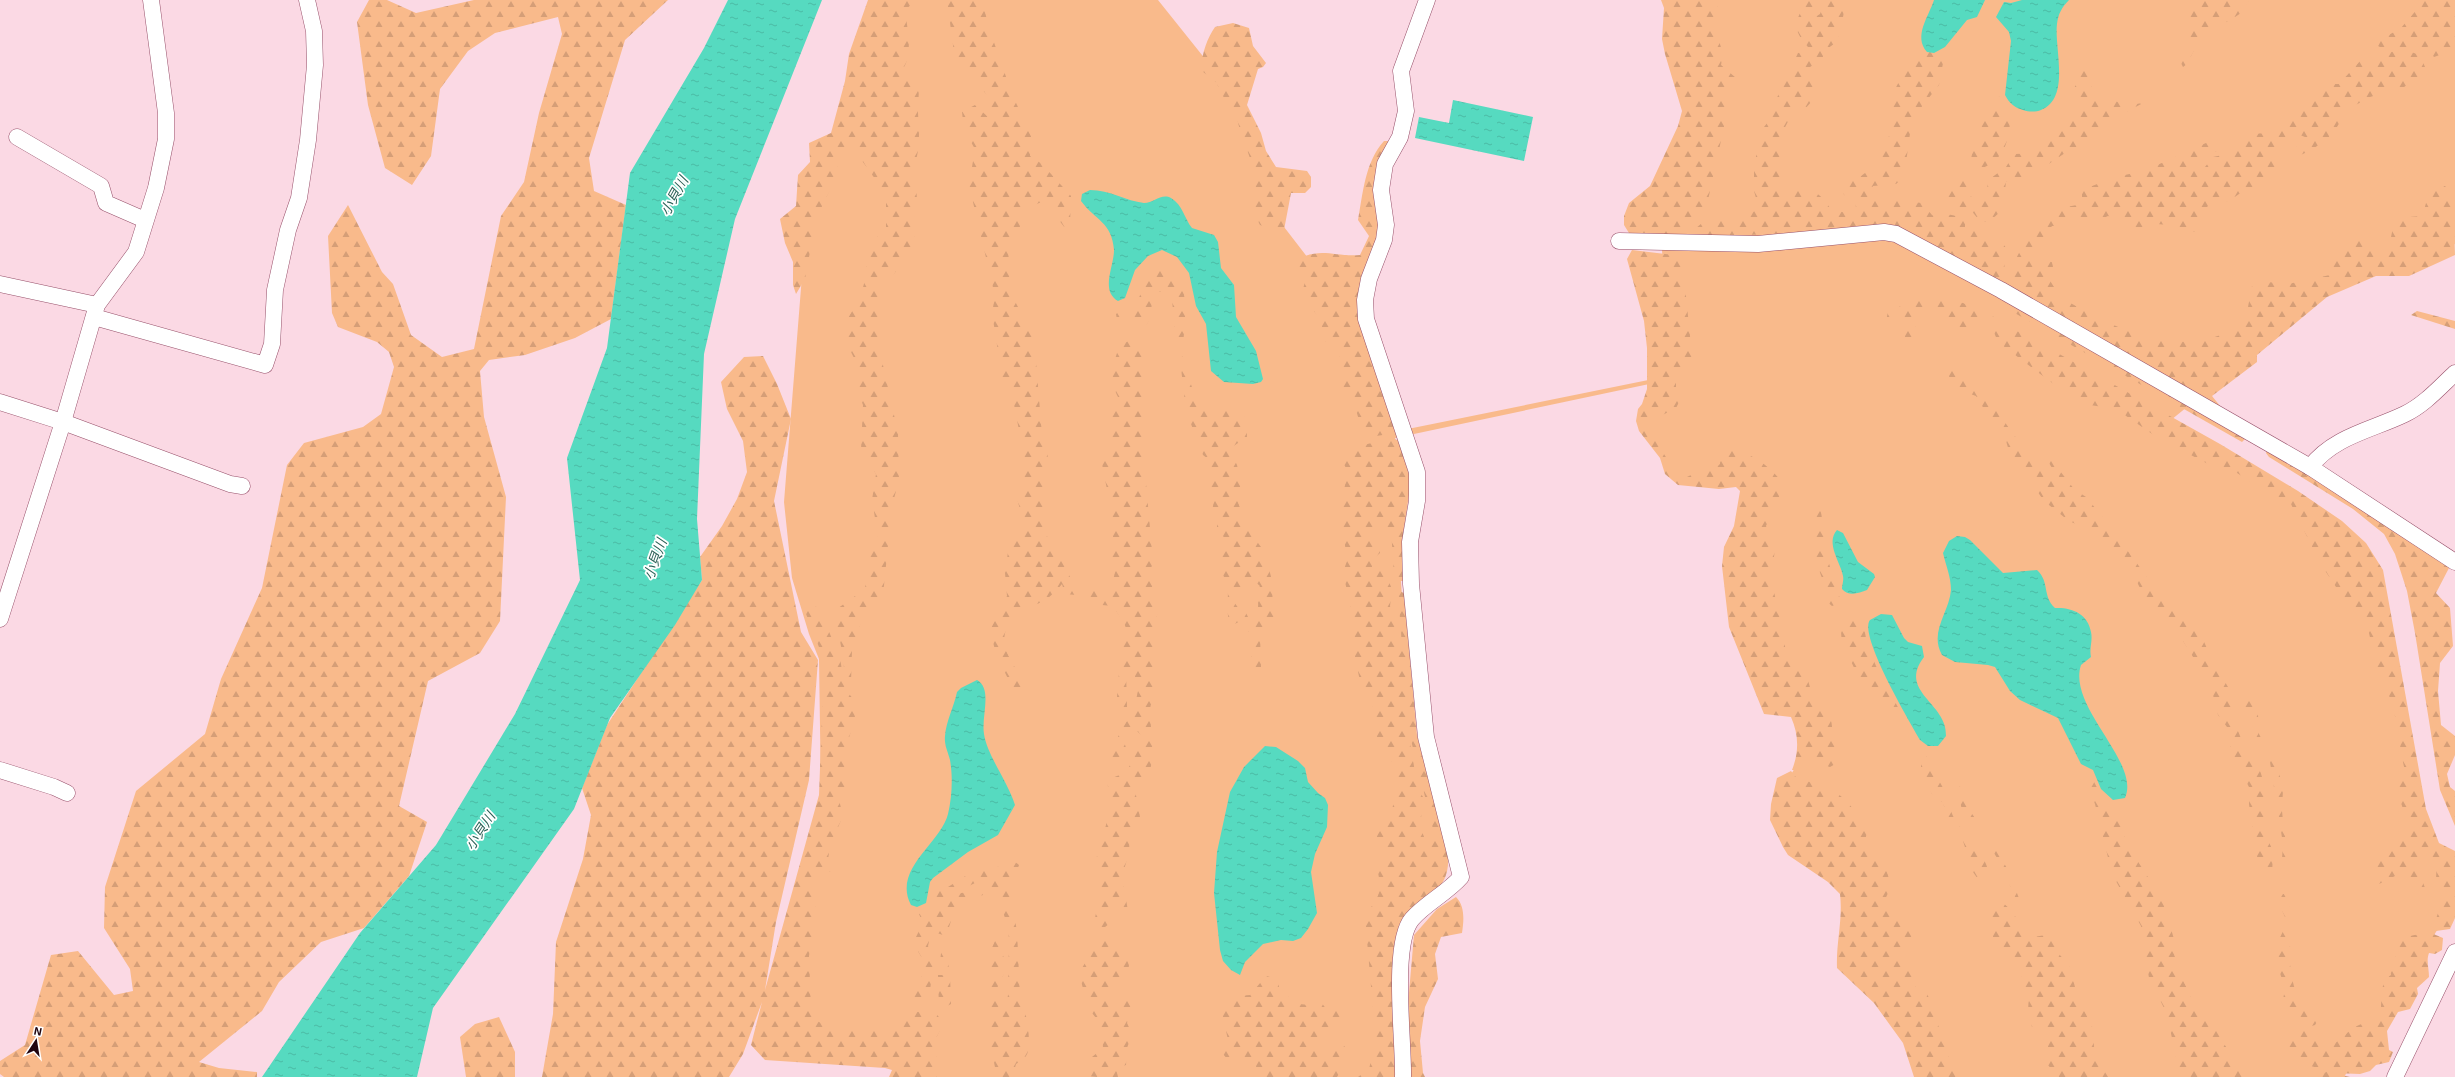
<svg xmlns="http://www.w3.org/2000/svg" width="2455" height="1077" viewBox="0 0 2455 1077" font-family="'Exo 2','Noto Sans JP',sans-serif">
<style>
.green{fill:#f9ba8b}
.forest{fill:url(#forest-firs);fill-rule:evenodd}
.water{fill:url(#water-ripples)}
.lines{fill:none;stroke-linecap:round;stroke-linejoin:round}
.minor-casing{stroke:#97506a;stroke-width:17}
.minor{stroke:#fff;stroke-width:16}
.labels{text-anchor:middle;stroke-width:3.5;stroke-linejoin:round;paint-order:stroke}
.water-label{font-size:14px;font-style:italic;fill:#2c6257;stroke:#fff}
</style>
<defs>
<pattern id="forest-firs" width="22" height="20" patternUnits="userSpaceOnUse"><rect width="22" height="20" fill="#f9ba8b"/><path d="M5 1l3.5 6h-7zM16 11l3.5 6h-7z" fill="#d59e77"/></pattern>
<pattern id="water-ripples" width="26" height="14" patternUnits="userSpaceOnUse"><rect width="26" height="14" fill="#56dac0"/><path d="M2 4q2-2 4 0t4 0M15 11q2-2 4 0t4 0" fill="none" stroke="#4bbaa4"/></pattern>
</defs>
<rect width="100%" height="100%" fill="#fbd9e4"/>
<path class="green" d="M887,0h271l72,90 51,133 74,96 38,113 280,-57 -13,-147 49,-145 -13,-83h759v244l-111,35 -173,141 129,77 75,75 53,270 27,20v40l-111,175h-425l-77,-185 -57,-107 15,-26 4,-31 -60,-115 -1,-122 -9,-7 -59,-6 -30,-48 9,-47 -259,55 12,42 -9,63 14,185 30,124 -43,64 -7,28 4,133h-503l3,-9 -132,-9 57,-263 -2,-137 -10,-25 -17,-56 -8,-76 19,-239 10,-58z"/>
<g class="forest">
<path d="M369,0h18l29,13 58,-13h194l-43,40 -36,118 5,33 32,14 -15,114 -36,19 -50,17 -36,5 -9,11 4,46 22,80 -6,124 -20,32 -52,28 -29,125 28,16 -18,54 -45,52 -43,14 -42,40 -17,29 -63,51 20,6 38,4v5h-253l-4,-3v-13l25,-16 26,-90 27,-4 36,44 19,-4 -3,-22 -26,-41 1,-41 31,-96 69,-57 16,-55 41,-91 25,-123 17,-22 59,-16 18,-13 13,-47 -5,-15 -12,-10 -39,-15 -6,-14 -4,-77 20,-31 34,67 11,12 18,51 31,22 32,-8 27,-133 23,-34 15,-69 23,-79 -4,-17 -63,16 -27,18 -28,38 -9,67 -19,29 -27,-17 -17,-63 -11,-83z"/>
<path d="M868,0h45l-1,4 -7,6c2,16 8,43 -1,57 4,6 12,14 14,21 2,7 -1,17 0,25 1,19 4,46 -10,62l8,13 1,11 -4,12 2,10 -1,28 -21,26 -10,4 -4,12v56l19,86 1,47 -7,26 -9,89 -22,27 -9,28 -1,32 -6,-2 -2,-24 -9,-45 31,-22 4,-32 9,-21 -6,-36 4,-26 -15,-24 2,-45 -7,-17 1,-24 -9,-18v-28l12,-20 7,-25 -3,-22 22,-24v-26l-8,-18 -28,-39 -11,16 -5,21 -18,38 -11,60 -9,15 -3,-9v-23l-8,-19 -5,-24 16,-13 2,-31 12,-13 -1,-19 22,-10 14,-52 4,-27z"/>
<path d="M947,0h35l7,28 23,66 19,42 -1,20 12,8 29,32 -1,28 -5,4 -10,-13v-16l-16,4 -20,11 2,11 -13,18 2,49 24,45 8,98 6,17 -5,62 5,27 11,14 18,36 31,-1c5,-11 10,-17 4,-29h-4l-2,-9 11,-6 -4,-9v-17l-11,-56c13,-18 12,-21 6,-41l13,-21c-13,-19 -9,-37 -1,-57l17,-8 7,13 -2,88 11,124 -4,13 10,35c-11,24 -2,53 -3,79 -1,8 -7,16 -6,24 1,23 6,41 -2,64l-8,1 -6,6 6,33 -10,13 -1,23 -7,23 6,35 -11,-2 -6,2 -2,13 -8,6 -8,-3 7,-32v-19l-5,-13 11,-38 4,-25 -3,-20 15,-6 7,-7 15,-29 -6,-6h-10l-5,6 3,10 -3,10 -9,4 -5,-5 13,-29 12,-17 4,-21 -5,-22 -7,3 1,36 -5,5 -6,-3 5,-61 8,-12 -5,-13 -11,-17 -11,-1 -14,-9 -23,-2 -3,-10c-14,17 -26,23 -48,26 -19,38 -7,39 9,73l-2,6 -9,-2 -16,-33 -6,-24 17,-34 -2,-23 3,-21 11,-15 5,-15 -7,-23 5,-16 1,-32 -12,-62 -9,-12 -10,-64 3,-17 -26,-111 6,-36 -11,-19 -2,-18 13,-7 13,12 1,-20 -34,-37z"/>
<path d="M1661,0h57l-2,31 7,23 -2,11 15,13 -11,25 2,10 -22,101 -24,22 -46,-1 -6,-2 -5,-8v-9l5,-13 21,-17 28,-60 4,-15 -17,-57 -3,-15 2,-31z"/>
<path d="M1807,0h14l-6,17 5,-3 5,-14h20c0,8 -4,33 -8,40 -6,9 -9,4 -15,19l-12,8v6l7,12 -4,15 -10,11 -7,-2c-6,9 -13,19 -15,31 -1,9 0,16 -3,25l5,11 -4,16 5,4c19,-15 37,-5 47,14l17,3 8,-5 -1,-10 -11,-3 -1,-5 6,-10 8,-1 8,-6 8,2 10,-6 -4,-17c19,-18 7,-36 13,-55 5,-16 19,-32 29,-45l6,-4 8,-1 7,7 1,9 -4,22 -27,34 -8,58 -8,7 -23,2 -3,5 3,7 5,2c16,-7 28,2 44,3l10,12c12,0 22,-3 33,6v8l17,1 12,12h8l4,6 -3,35 -91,-50c-38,-14 -76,-4 -115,-1 -34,3 -67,4 -101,3l-1,-6 7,-6 36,-5 24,-10 -4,-3 -4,-14v-24l4,-21 6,-19 8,-10 3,-15 23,-49 7,-1 3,-5c-18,-20 -12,-26 -1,-47z"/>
<path d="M2188,0h61l-8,13 -12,8 -15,6 -21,25 -6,12 -4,3 -2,-4 8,-17 -2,-8 6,-9 -7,-11z"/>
<path d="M2425,0h30c0,6 0,13 0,19 -2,12 -25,31 -37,30 -15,-1 -18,-3 -34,0l-6,-3 2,-6 21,-12z"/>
<path d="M1233,23l16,5 4,18 13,17 -3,4 -5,2 -11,36 14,28 5,18 10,16 31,4 4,6v10l-6,6h-14l-7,37 -3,2 -21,-7 -6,-12 2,-38 -16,-45 -6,-22 -14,-15 -3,-10 -15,-12c-2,-13 5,-33 13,-44z"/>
<path d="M2455,29v15l-4,7 -17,6 -4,-5 7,-3z"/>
<path d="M2408,51l12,4 5,12 -8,12 -13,8 -34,10 -25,14c-10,26 -24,34 -48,46l-6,-2 5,-8 9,-5v-5l-5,-2 -11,1 -13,20v12l-23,21 -14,5 -10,7 -15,1 -13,9v18l-7,3 -25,-7 -12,-1 -13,5 -9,-1 -8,-6 -19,-6 -9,4 -25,-4 -12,10h-10c-7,7 -5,16 -10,24l-13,5 -3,4 26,3 1,5 -6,9 7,11v10l9,2c46,25 94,53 148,39 10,-2 19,-8 28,-12l9,-19 4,-21 16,-4 20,2 42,-9 4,-16 20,-20 14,3 4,8 7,1 12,-2v-12l4,-19 28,-2c3,-15 5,-23 19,-31l11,5 2,65 -46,21h-33l-49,21 -70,58v7l-45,34 34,42 -4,4 -229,-130 -3,-33 2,-13 7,-13 1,-9 5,-9 17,-14 24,-14 11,-2 5,-5v-10l33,-13 29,-6 73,-33 5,4 -2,8 -23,8 -9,6 3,6 10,2 12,-15 19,-4 11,-14 8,-5 16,-1 20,-9 6,-10 22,-13 13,-17h11l22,-24 19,-2 10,-6z"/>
<path d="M2084,60l5,5 2,20 6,11 32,9 14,-2 -32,17 -6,11 -40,22 -43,29 -10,-4 -6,4c-3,20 1,30 -20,40l-7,-2 -9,-11 -9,1 -14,-7v-7l4,-6 2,-9 9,-6 11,4 3,6 -6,10 3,4 4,1c8,-6 12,-9 10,-19l19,-14 8,-13c27,1 51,-21 63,-45l13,-5 3,-4 -23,-4 8,-15v-17z"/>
<path d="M2000,96l4,2 -5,16 11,7c-1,24 -9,42 -33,49l-6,-9c1,-15 7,-19 10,-32 1,-3 0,-7 2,-10 5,-8 12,-9 13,-20z"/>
<path d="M1384,141h5l-11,96 -20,59 38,137 -20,3 -6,-1 -10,-11 -7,-25 -10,-12 3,-16 -7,-5 -2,-5 5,-9 -17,-11 -5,-23 -9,-10 -8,-19 4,-14 -12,-7v-7c25,-15 38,-4 65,-6l9,-19 -11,-16c5,-27 7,-58 26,-79z"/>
<path d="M1632,250l50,6 10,100 -10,16 -6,1v16l3,13 -3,6 -23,12 -5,9 30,47 7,2 16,-8 10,1 9,-7v-8l12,-7c22,6 36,16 50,33l1,6 -17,38 9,23 -4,30 13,56 2,22 21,20 7,24 16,11 7,51 -7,4 -23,-7 -12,10h-3c7,-18 7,-35 -1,-53l-27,-3 -35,-87 -7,-61 2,-19 10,-21 6,-35 -4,-4 -17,2 -41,-4 -13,-11 -5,-16 -21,-27 -3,-10 2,-12 4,-5 5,-15v-41l-3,-27 -17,-62z"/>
<path d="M1156,266l15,2c21,21 13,55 12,81l-8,-11 -3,-40 -5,-6h-8l-6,5c-3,13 0,32 -18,33l-2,-9 -16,-1 -1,-6c6,-5 14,-4 19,-10 10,-12 7,-30 21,-38z"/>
<path d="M1938,298l25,5 31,14 -1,3h-19l-9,10 -29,-13 -5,-7h-16l-4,3 6,18 -2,6 -5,2 -5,-2 -6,-18 -8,6 -5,-4 3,-14 7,1 22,-8z"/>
<path d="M2417,311l38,10v8l-44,-14z"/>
<path d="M2001,327l19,5 200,112 78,47 44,30 24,22 17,27 43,239 13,34 16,8v67l-5,11 -14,2 -1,-9 7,-21 -6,-22 1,-19h-22l10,28 -8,4 -14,-16 -6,-1 -18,9 -7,-12c5,-15 14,-11 19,-20 8,-13 5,-15 18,-26l-8,-23 -6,-9 10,-23 -5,-22 1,-12 -17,-59 -7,-9 -10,-45 -8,-13 -15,-5 -6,-16 -18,-27 -29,-59 -26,-13 -31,-20 -22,-5 -54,-28 -42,-29 -26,-4 -31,-17 -61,-46 -5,-12z"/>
<path d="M763,356l14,28 14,35 -17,82 27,131 17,28 -9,120 -33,142 -11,68 54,-195 5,-135 -23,-59 6,-4 5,1 2,7 6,5 20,48 5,31 9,11 1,19 -11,34 2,38 -7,9 4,16 -13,29 -2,15 3,11 -9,4 -9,10 3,27 -7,44 2,53 6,12 15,7 12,3 45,-1 16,-9 10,-9 20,-1 8,13 -7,14 1,39h-48l3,-7 -7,-2 -120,-8 -14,-15 11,-43 -19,52 -14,23h-187l11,-63 3,-72 27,-83 8,-44 -9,-27 25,-63 95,-145 -2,-23 22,-31 15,-27 10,-27 -4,-31 -16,-32 -6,-27 23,-25z"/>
<path d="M1182,356c8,15 7,36 20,48 18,16 45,-16 45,33l-18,12 8,16 4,18 -4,16 7,21 14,12v11l6,8 9,33 -1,24 2,9 -14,18 1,32 -4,5 -6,-15 3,-22 -8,-5v-5c14,-14 13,-15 11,-34l3,-5 -7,-6 -3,6 -10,1 -5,7 -1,8 5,7 7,4 2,4 -17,9c-7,-17 -1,-25 -4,-40 -3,-15 -9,-12 -8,-30l11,-8 -6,-11 -7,-5v-14l-5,-6 2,-12 -6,-13v-28l-5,-4 -17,-44 -5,-43z"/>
<path d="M1950,369h8l38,41 41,57 46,43c-2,-21 -34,-33 -37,-57l28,36 12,8 20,24 54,74 19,12 22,28 12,27 15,25 6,33 9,24 15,20 8,26 1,48 6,13 -1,25 -6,3 -7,-11 -6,-36 -4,-28 1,-15 -20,-39v-19l-12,-16 -5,-20 -10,-22 -33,-53 -25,-22 -12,-24 -21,-18 -18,-24 -25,-11 -25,-20 -35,-50 -5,-17 -15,-17 -13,-21c-14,-5 -21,-9 -29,-23z"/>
<path d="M1393,438l6,3 12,40 -9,62 2,38h-6l-4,-6 -3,-46h-11l-9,6 3,1 5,7 1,10 -8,7v7l13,6 7,16 -2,17 5,22v15l5,6c4,-19 -3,-38 -1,-58l5,2 13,142 31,118c3,42 -24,39 -45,65 -5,8 -7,18 -8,27l2,132h-39l11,-8 5,-20v-28l-9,-104c4,-9 12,-15 14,-25 4,-23 -13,-25 15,-39l-15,-4c-6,-17 1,-16 8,-27 8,-11 8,-38 12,-52 -17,-19 -30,-40 -26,-66l-11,-14 -7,-32 -1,-34 -11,-52 4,-11 -7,-55 6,-25v-13l-4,-7 17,-15zM1408,732l5,3 -2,5 24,97 -7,9 -9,-21c5,-13 0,-17 4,-28l-5,-8z"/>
<path d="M2267,450l31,15 147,95 4,8 -13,25 14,15 3,38 -13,17 -2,28 3,34 14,11v19l-8,19 3,13 5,4v35l-15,-36 -25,-157 -8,-42 -12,-37 -11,-20 -31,-25 -84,-52 -3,-4z"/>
<path d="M1820,505l8,55 10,35 6,7 -12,4c-11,-9 -6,-17 -10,-28 -9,-24 -12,-49 -2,-73z"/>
<path d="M1850,621h13l4,23 9,22 34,64 -4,-1 -22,-24 -26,-24c-2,-19 -21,-34 -16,-55z"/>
<path d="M2245,691l13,24 1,19 20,39 4,16 -1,22 2,20 6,28 -4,2 -4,-2 1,-15 -13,-82 -15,-24 -4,-22 -6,-7 -3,-14z"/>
<path d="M1921,752h5c3,19 12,24 19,40 3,8 4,16 8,24 12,22 33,35 37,62l-10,4 -7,-10 -10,-31 -15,-23 -5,-15 -11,-9 -11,-26z"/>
<path d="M1791,771l8,10c18,-1 38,9 50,23 7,8 10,18 19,25l-4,15 8,14 12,5c8,23 8,24 -4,46 9,3 31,9 32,22 0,5 -2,11 -3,16l-9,4v5l11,13 5,18 10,3 30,87h-42l-11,-34 -29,-40 -37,-35c-1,-26 6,-48 3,-74l-12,-12 -40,-27 -5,-8 -13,-27 1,-16 6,-26z"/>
<path d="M2087,778h5l15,29 16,18 3,18 36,56 12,40 -2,8 7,24 16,35 16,11 11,24 25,36h-67l-13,-63 -18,-36 -8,-52 -29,-52 -17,-70 -9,-20z"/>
<path d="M1959,784l9,24 27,39 14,25 14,37 -2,3 -20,-48 -27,-42 -11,-6 -6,-31z"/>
<path d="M1014,861l5,4 -7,20v20l5,26 3,66c6,10 13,50 6,59 -2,3 -7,6 -10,8l-2,7 9,6h-26l-9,-44v-22l1,-56 8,-19c1,6 8,23 8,27 2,20 -19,23 -3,50l4,-6 2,-12 1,-57 -3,-17 -5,-15 -11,-18 -15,-5c-18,8 -31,19 -51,18v-4l24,-10 27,-17h14z"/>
<path d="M980,891l3,4 -8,2 -7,9 -8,1 -8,11 -6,18 -9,-3 -7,4 -2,9 5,20 -4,33 -5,3 -12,-5 2,-8 7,-5 1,-26 -9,-15 10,-20 -4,-9 9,-4 6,6 2,-10 4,-3 21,-10z"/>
<path d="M2283,894h3l5,20v3l-5,2c-4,-9 -9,-17 -3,-25z"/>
<path d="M1456,897c9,9 8,23 6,36l-21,4 -6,17 3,25 -13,28 -5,34 3,32 2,4h-16l-1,-73 6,-69 23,-26z"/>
<path d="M2001,901l11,10 16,27 24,-4 5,8 1,11 11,12 9,33 14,28 3,30 13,21h-49l-14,-15 4,-21 -2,-10 -15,-4 -4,-16 1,-17 -7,-12 -1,-17c-36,-19 -26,-25 -30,-62z"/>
<path d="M2285,927l5,1 2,4 -4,12 3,4c-3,18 1,35 8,52l9,4 1,11 5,3 6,-1 -5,8 -7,2 -7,-2 -16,-14 -3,-6 3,-16 -5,-16 -3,-29z"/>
<path d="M2431,933l12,5 -1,12 -7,4 -6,-1c-3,8 0,15 0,24l-12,11 1,6 -8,15 -12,3 -11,19 2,19 4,2 -4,10 -13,3 -6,6 -10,3 -26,-1 16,4h-33l11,-6c-22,-7 -38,-7 -42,-35l6,-6 9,-3 32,17c10,-5 14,-13 24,-18 7,-4 14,-4 22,-7 5,-14 -2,-36 12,-44l-1,-6c7,-9 6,-26 16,-32 5,-2 19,-3 25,-4z"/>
<path d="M1104,939c2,3 19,16 23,18l2,9 -7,18 -12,4 -1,13 3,8 5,-2 4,-10h6l5,14 -5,12 5,11 -5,14 -1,17 -10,3 2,9h-13l-2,-7 -6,7 -9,-1 -3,-7 4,-3 3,-9 11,-9c0,-9 -3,-14 -10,-20l3,-10 -8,-10 -9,-35 17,-28z"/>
<path d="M946,944l3,26h-10l3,-25z"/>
<path d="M938,975h12l1,29 -12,6z"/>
<path d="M1266,976l12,3 1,8 8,4 3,12 19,2 9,-7 9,12 13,1 1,9 -6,8 -18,6 5,18h7l6,-8h8l8,13 -10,7 1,5 -5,8h-79l-2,-11 -11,1 -7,-7h-10l-5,-6 5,-14 -7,-32 15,-12 14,-1z"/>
<path d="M499,1017l16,35v25h-49l-6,-40 15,-13z"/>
</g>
<g class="water">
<path d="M728,0h94l-87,219 -31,135 -7,165 5,61 -27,45 -65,93 -36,91 -141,199 -16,69h-155l98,-144 76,-88 79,-131 65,-134 -13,-122 40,-110 23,-175 74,-125z"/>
<path d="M1934,0h51l-8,17 -10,3 -22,27 -11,6 -7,-1c-14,-16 2,-36 7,-52z"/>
<path d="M2022,0h47c-7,7 -11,14 -12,24 -3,24 14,74 -16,86 -5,2 -12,2 -18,0 -8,-2 -14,-7 -18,-15l6,-54 -2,-9 -13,-15 8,-15 7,1z"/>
<path d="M1453,100l80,17 -9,44 -109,-23 4,-21 30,6z"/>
<path d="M1090,190c20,0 36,11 54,13 10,0 17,-10 27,-5 12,7 13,20 21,30l22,7 4,7 3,26 13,17 2,32 20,34 7,28 -2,3 -8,2 -29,-2 -13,-11 -5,-47 -10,-18 -7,-33 -12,-16 -15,-7 -14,6 -13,14 -10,28 -7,3c-18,-11 -4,-34 -4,-51 -2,-28 -19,-30 -33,-49l1,-7z"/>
<path d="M1837,530l6,3 15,29 16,12 1,3 -8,13c-8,3 -18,7 -25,-1 0,-4 2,-9 1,-13 -2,-13 -18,-33 -6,-46z"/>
<path d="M1957,536l8,1 5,3 33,33 34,-3c13,12 5,26 18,38 17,-1 33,6 36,24 2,9 -2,16 0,25l-10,8c-14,42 60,97 44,133l-12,2 -12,-11 -8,-19 -12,-6 -23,-46 -38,-18 -10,-9 -15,-24 -7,-2 -33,-3 -13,-7c-13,-23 7,-42 9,-65 0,-13 -5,-24 -8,-37l6,-12z"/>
<path d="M1881,614l11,1 12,23 4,4 14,4 2,11c-27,35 24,46 22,79l-8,10h-10l-8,-6c-10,-18 -62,-105 -50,-120z"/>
<path d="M977,680c16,9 4,36 7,54 3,21 24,48 31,71l-17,30 -30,17 -35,26 -3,4 -4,21 -9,4 -6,-2c-19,-36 30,-62 37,-91 4,-17 5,-37 2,-54 -2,-8 -6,-15 -5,-24 1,-15 9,-29 12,-44l4,-4z"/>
<path d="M1265,746l11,1 22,14 7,7 3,14 10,11 7,5 3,7 -1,22 -12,27 -4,18 6,41 -9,16 -7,9 -8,3 -12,-1 -18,4 -18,18 -5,13 -9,-5 -8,-9 -3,-11 -6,-57 3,-41 13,-60 14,-25z"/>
</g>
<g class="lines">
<defs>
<g id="minor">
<path d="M17,137l84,49 5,17 39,17"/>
<path d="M1619,241l139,3 126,-12 12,2 105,56 309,177"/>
<path d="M0,284l97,21"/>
<path d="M94,317l171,48 7,-21 3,-54 13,-60 11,-32 9,-58 7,-75 -1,-34 -7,-31"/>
<path d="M2455,373c-15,14 -31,32 -50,41 -33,16 -71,22 -95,53l145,95"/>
<path d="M0,402l63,20 167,62 12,2"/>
<path d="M0,619l63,-197 34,-117 39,-53 20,-64 10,-49v-26l-15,-113"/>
<path d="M0,770l54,17 13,6"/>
<path d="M1403,1077c1,-35 -12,-133 9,-158 14,-16 35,-26 49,-42l-35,-140 -15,-153 -1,-42 7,-41v-29l-51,-153 -1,-19 4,-21 15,-39 2,-15 -5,-35 4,-26 15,-27 6,-26 -5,-40 26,-71"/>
<path d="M2395,1077l60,-125"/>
</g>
</defs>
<use href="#minor" class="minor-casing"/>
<use href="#minor" class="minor"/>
</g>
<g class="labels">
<g class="water-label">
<text transform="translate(674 196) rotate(-61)" y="5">小貝川</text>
<text transform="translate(655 559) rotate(-70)" y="5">小貝川</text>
<text transform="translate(480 831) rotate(-57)" y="5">小貝川</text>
</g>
</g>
<g transform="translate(36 1041) rotate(12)" stroke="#ffffff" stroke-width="3" paint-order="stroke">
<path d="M0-3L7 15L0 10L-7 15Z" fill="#200510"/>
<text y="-6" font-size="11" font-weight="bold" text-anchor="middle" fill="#200510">N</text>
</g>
</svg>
